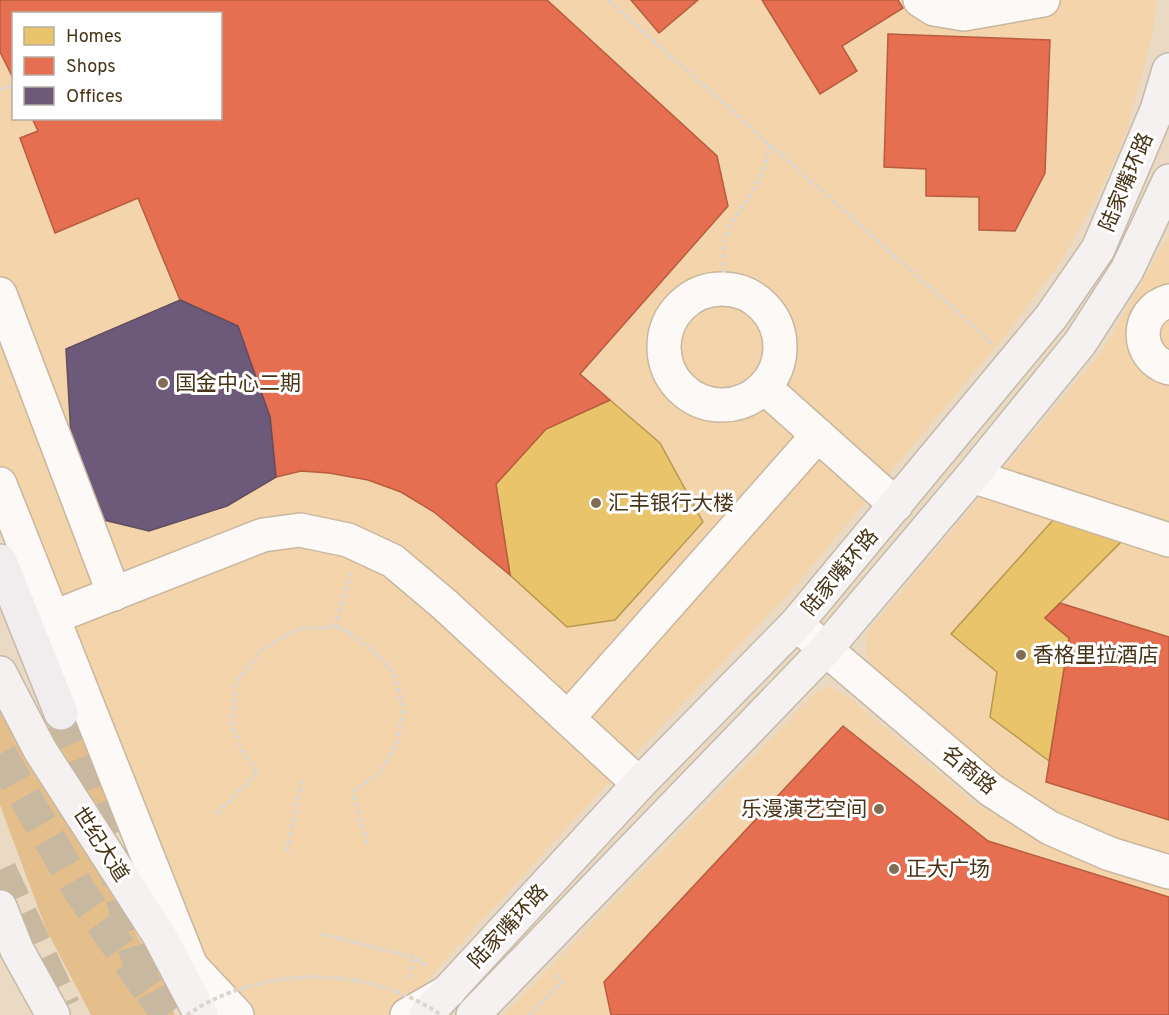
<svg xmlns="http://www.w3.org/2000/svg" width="1169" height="1015" viewBox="0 0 1169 1015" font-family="Overpass,'Noto Sans SC',sans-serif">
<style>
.built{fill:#f4d4aa;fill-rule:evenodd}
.green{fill:#e4bf8b}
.homes{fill:#e9c46a;stroke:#b89851;stroke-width:1.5}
.shops{fill:#e76f51;stroke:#b75d3f;stroke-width:1.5}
.offices{fill:#6d597a;stroke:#624e5c;stroke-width:1.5}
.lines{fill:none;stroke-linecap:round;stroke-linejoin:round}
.major-tunnel{stroke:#c9b8a0;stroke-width:33;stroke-dasharray:33 16;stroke-linecap:butt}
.highway-tunnel{stroke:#c9b8a0;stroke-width:33;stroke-dasharray:33 16;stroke-linecap:butt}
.minor-casing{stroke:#c8b7a0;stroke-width:36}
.major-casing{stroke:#c5baaa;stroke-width:36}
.highway-casing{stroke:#c5baaa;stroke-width:36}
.path{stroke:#dcd6ce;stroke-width:4;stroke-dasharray:4.5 3;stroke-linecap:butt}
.minor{stroke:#fcf9f6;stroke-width:33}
.major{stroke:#f5f1f0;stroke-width:33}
.highway{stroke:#f1eced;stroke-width:33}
.path-bridge{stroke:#dcd6ce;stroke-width:4;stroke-dasharray:4.5 3;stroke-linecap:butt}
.poi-dot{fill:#806d53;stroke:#fff;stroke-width:2}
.labels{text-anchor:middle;stroke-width:6;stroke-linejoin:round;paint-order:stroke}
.street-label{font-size:21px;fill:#473316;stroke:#fff}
.poi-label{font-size:21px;fill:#473316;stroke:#fff;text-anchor:start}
</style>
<rect width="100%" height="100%" fill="#ead9c3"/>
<g class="built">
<path d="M0,0h1157l-5,36 -27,100 -23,51 -39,71 -49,67 -223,266 -157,164 -227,247 -18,13h-143l-45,-48 -201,-495zM14,14h206v104h-206z"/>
<path d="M1169,235v623l-114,-41 -57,-38 -122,-110 -8,-9 -3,-12 1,-11 5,-9 232,-278z"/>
<path d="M831,687l15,8 128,108 71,39 124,44v129h-665l311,-322 8,-5z"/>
</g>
<g class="green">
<path d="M0,698l172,298 2,19h-83l-45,-86 -46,-124z"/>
<path d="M83,712l36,106 -10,4 -56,-75 -7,-18z"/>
</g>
<g class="homes">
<path d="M610,400l50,43 43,79 -88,98 -48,7 -57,-52 -14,-91 50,-55z"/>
<path d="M1053,520l70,20 -78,78 24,20 -20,123 -59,-44 7,-45 -46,-38z"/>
</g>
<g class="shops">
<path d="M0,0h547l170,156 11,50 -148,168 30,26 -64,29 -50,55 14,91 -76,-63 -33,-20 -33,-12 -39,-7 -28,-2 -25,6 -6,-60 -32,-91 -58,-26 -42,-102 -83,35 -35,-95 18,-7 -6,-13h188v-104h-206v66l-14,-28z"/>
<path d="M631,0h67l-39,33z"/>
<path d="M762,0h136l5,8 -61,38 15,25 -37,23z"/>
<path d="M888,34l162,6 -5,133 -30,58 -36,-1v-33l-53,-1v-27l-42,-2z"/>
<path d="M1060,603l109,34v183l-123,-38 23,-144 -24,-20z"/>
<path d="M843,726l145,115 181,56v118h-558l-7,-33z"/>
</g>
<path class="offices" d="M180,300l58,26 32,91 6,60 -49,29 -78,25 -49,-12 -28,-65 -6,-105z"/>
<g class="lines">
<g class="major-tunnel">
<path d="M0,754l81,139 72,103"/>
<path d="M0,870l64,137"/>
</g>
<path class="highway-tunnel" d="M61,713c19,44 37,88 50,134 15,57 19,119 56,168"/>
<defs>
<g id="minor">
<path d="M920,0l14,9 30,5 79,-14"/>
<circle cx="722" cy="347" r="58"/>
<path d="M0,294l114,300"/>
<path d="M1169,301c-35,10 -34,57 0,67"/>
<path d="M764,387l132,118"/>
<path d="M972,476l197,64"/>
<path d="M0,484l191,482"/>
<path d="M54,617l209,-82 37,-5 48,10 45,21 51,43 195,180"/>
<path d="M796,624l195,166 59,38 60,26 59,18"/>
<path d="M568,718l250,-283"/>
<path d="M177,951l60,64"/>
<path d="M407,1015l42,-24"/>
</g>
<g id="major">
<path d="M0,673l40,77 119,185 42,80"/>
<path d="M0,907l17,43 36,65"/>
<path d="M426,1015l213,-231 157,-160 255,-307 47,-68 59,-139 12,-40"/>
<path d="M473,1015l352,-365 147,-174 108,-133 47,-73 42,-89"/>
</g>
<path id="highway" d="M0,561l61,152"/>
</defs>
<use href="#minor" class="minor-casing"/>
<use href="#major" class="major-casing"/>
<use href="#highway" class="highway-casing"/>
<g class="path">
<path d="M608,0l384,343"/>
<path d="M0,89l14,-4"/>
<path d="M725,288c-2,-20 -4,-40 4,-60 3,-8 10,-16 15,-23 14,-20 22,-37 25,-60"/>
<path d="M335,627l16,-54"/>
<path d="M217,814l41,-42 -13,-17 -13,-28 4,-45 26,-33 36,-20 37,-2 11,4 28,21 20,22 10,36 -7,32 -15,29 -29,21 15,55"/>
<path d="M287,851l15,-72"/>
<path d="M322,934l91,23 16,10"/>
<path d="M410,978l3,-21"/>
<path d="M529,1015l33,-33 -9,-9"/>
</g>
<use href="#minor" class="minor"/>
<use href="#major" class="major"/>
<use href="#highway" class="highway"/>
<path class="path-bridge" d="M187,1015c73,-50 181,-51 254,0"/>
</g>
<g class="poi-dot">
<circle cx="163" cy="383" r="6"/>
<circle cx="596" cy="503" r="6"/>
<circle cx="1021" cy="655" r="6"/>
<circle cx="879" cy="809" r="6"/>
<circle cx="894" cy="869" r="6"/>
</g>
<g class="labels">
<g class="street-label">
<text transform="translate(1126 182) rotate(-67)" y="7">陆家嘴环路</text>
<text transform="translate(840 572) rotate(-50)" y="7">陆家嘴环路</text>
<text transform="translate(969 770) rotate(39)" y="7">名商路</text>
<text transform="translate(101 844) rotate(57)" y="7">世纪大道</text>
<text transform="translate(508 926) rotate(-47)" y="7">陆家嘴环路</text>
</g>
<g class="poi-label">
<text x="175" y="390">国金中心二期</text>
<text x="608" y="510">汇丰银行大楼</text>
<text x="1033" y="662">香格里拉酒店</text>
<text x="867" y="816" text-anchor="end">乐漫演艺空间</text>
<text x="906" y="876">正大广场</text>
</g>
</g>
<rect x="12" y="12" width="210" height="108" fill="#ffffff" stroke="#b5ada2" stroke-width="1.5"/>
<rect x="24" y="27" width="30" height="18" fill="#e9c46a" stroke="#b5ada2" stroke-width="1.5"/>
<text x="66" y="42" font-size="18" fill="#473316">Homes</text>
<rect x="24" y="57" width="30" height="18" fill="#e76f51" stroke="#b5ada2" stroke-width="1.5"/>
<text x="66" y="72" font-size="18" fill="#473316">Shops</text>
<rect x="24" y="87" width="30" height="18" fill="#6d597a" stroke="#b5ada2" stroke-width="1.5"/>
<text x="66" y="102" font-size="18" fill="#473316">Offices</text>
</svg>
